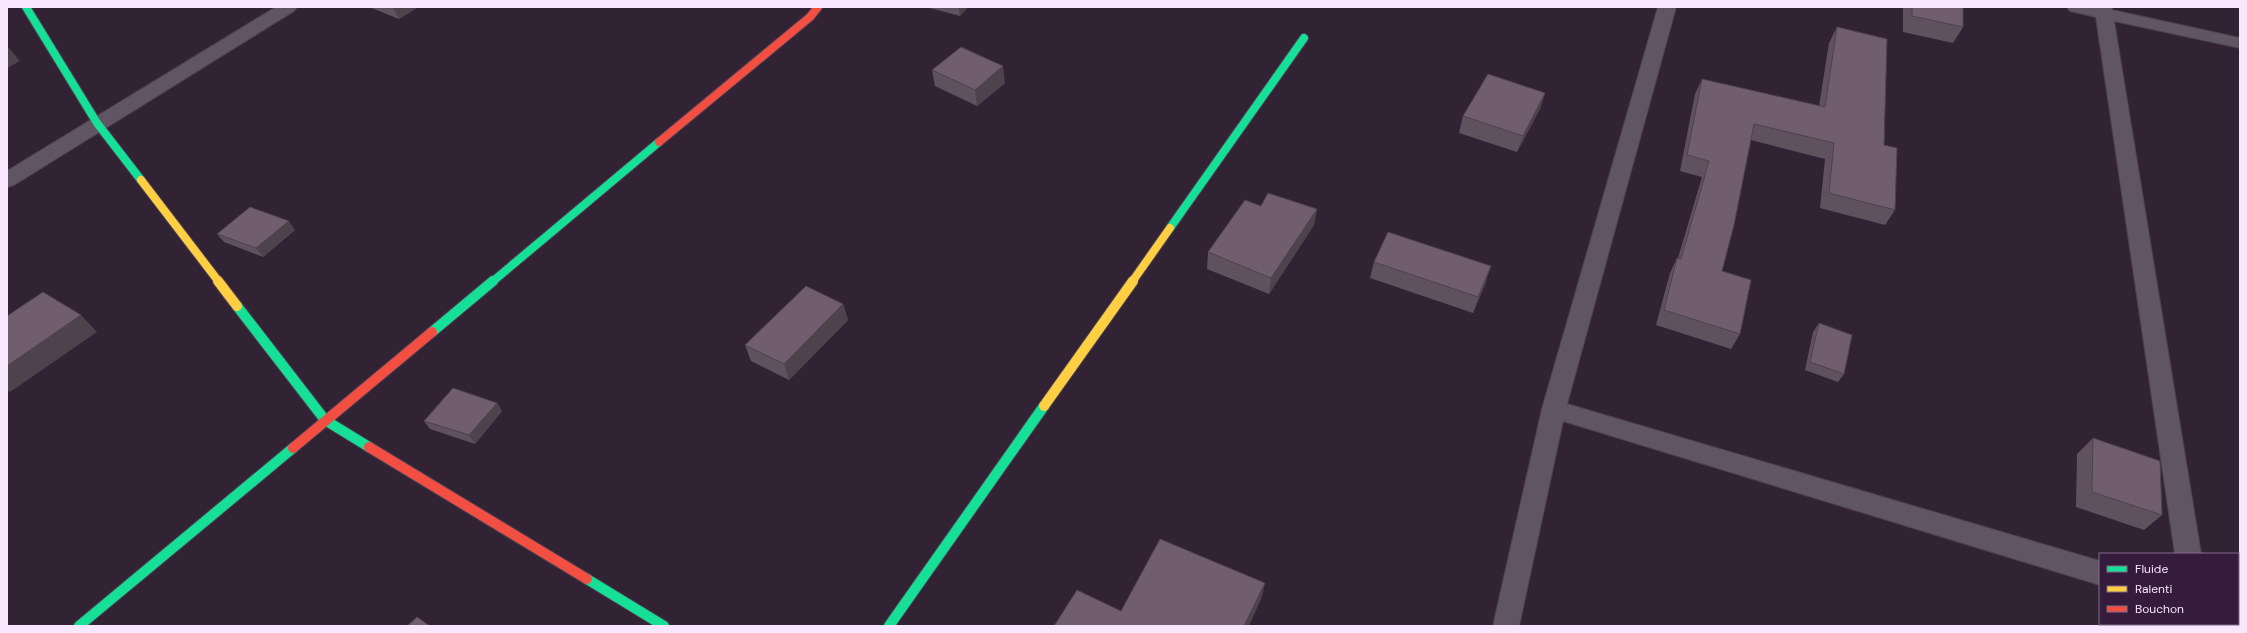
<svg xmlns="http://www.w3.org/2000/svg" width="2247" height="633" viewBox="0 0 2247 633" font-family="'DM Sans',sans-serif">
<style>
.lines{fill:none;stroke-linecap:round;stroke-linejoin:round}
.street-casing{stroke:#4d4050;stroke-width:2}
.fast-far1-casing{stroke:#4d4050;stroke-width:10}
.fast-casing{stroke:#4d4050;stroke-width:12}
.slow-far1-casing{stroke:#4d4050;stroke-width:10}
.slow-casing{stroke:#4d4050;stroke-width:12}
.jam-far1-casing{stroke:#4d4050;stroke-width:10}
.jam-casing{stroke:#4d4050;stroke-width:12}
.street{fill:#605563;fill-rule:evenodd}
.fast-far1{stroke:#16e098;stroke-width:8}
.fast{stroke:#16e098;stroke-width:10}
.slow-far1{stroke:#ffcf43;stroke-width:8}
.slow{stroke:#ffcf43;stroke-width:10}
.jam-far1{stroke:#f24e42;stroke-width:8}
.jam{stroke:#f24e42;stroke-width:10}
.wall{fill:#60515f}
.shaded-wall{fill:#4e424d}
.building{fill:#705e6e;stroke:#4e424d}
</style>
<rect width="100%" height="100%" fill="#312334"/>
<g class="lines">
<defs>
<g id="street">
<path d="M276,7h21l-3,4 -280,174 -7,2v-16z"/>
<path d="M1658,7h18l-109,397 533,157v24l-537,-164 -44,205h-26l49,-217z"/>
<path d="M2067,7h45v3l128,28v10l-126,-27 87,533h-26l-79,-537 -26,-6z"/>
<path d="M2238,603h2v23l-10,-2h8z"/>
<rect x="2186" y="624" width="26" height="2"/>
</g>
<g id="fast-far1">
<path d="M26,7l71,116 44,57"/>
<path d="M1170,228l134,-190"/>
<path d="M492,282l167,-140"/>
</g>
<g id="fast">
<path d="M237,306l88,114 44,27"/>
<path d="M432,332l61,-51"/>
<path d="M587,579l77,47"/>
<path d="M79,626l214,-178"/>
<path d="M889,626l155,-220"/>
</g>
<g id="slow-far1">
<path d="M141,180l78,102"/>
<path d="M1132,282l38,-54"/>
</g>
<g id="slow">
<path d="M218,281l19,25"/>
<path d="M1044,406l89,-125"/>
</g>
<path id="jam-far1" d="M659,142l151,-125 8,-10"/>
<g id="jam">
<path d="M369,447l218,132"/>
<path d="M293,448l139,-116"/>
</g>
</defs>
<use href="#street" class="street-casing"/>
<use href="#fast-far1" class="fast-far1-casing"/>
<use href="#fast" class="fast-casing"/>
<use href="#slow-far1" class="slow-far1-casing"/>
<use href="#slow" class="slow-casing"/>
<use href="#jam-far1" class="jam-far1-casing"/>
<use href="#jam" class="jam-casing"/>
<use href="#street" class="street"/>
<use href="#fast-far1" class="fast-far1"/>
<use href="#fast" class="fast"/>
<use href="#slow-far1" class="slow-far1"/>
<use href="#slow" class="slow"/>
<use href="#jam-far1" class="jam-far1"/>
<use href="#jam" class="jam"/>
</g>
<g class="wall">
<path d="M369,7h49l-19,12z"/>
<path d="M926,7h42l-8,9z"/>
<path d="M1903,7h60v20l-10,16 -50,-11z"/>
<path d="M1837,27l47,118 11,65 -10,15 -65,-17 5,-49 -74,-19 -29,131 18,63 -9,15 -75,-24 14,-52 7,-15h1l24,-81 -22,-6 15,-77 7,-15 117,27 10,-63z"/>
<path d="M932,70l73,13 -28,23 -42,-20z"/>
<path d="M1545,93l-5,16 -23,43 -58,-19 4,-17z"/>
<path d="M1261,206l56,3 -3,16 -45,69 -62,-25 1,-17z"/>
<path d="M295,230l-32,27 -39,-15 -7,-8z"/>
<path d="M1374,262l112,20 -13,31 -103,-35z"/>
<path d="M843,304l5,16 -59,60 -38,-19 -6,-16z"/>
<path d="M1819,323l25,51 -6,8 -33,-12 8,-38z"/>
<path d="M497,403l5,8 -27,33 -45,-15 -6,-8z"/>
<path d="M2093,438l69,77 -18,15 -68,-23 1,-53z"/>
</g>
<g class="shaded-wall">
<path d="M393,7h25l-19,12z"/>
<path d="M958,7h10l-8,9z"/>
<path d="M9,48l11,13 -13,7v-19z"/>
<path d="M1003,66l2,17 -28,23 -2,-16z"/>
<path d="M1545,93l-5,16 -23,43 6,-16z"/>
<path d="M1317,209l-3,16 -45,69 2,-16z"/>
<path d="M289,221l6,9 -32,27 -7,-9z"/>
<path d="M1491,266l-5,16 -13,31 5,-16z"/>
<path d="M843,304l5,16 -59,60 -5,-16z"/>
<path d="M81,315l16,17 -87,60 -3,-2v-24z"/>
<path d="M497,403l5,8 -27,33 -6,-9z"/>
<path d="M1265,583l-3,14 -13,29h-5z"/>
</g>
<g class="building">
<path d="M1912,7h51v20l-51,-11z"/>
<path d="M1837,27l50,12 -3,106 13,3 -2,62 -66,-17 5,-50 -80,-19 -20,101 -12,46 29,9 -11,54 -76,-24 13,-52 4,1 28,-98 -22,-6 15,-76 123,28z"/>
<path d="M961,47l42,19 -28,24 -43,-20z"/>
<path d="M1488,74l57,19 -22,43 -60,-20z"/>
<path d="M1268,193l49,16 -46,69 -63,-26 37,-52 16,6z"/>
<path d="M250,207l39,14 -33,27 -39,-14z"/>
<path d="M1388,232l103,34 -13,31 -104,-35z"/>
<path d="M806,286l37,18 -59,60 -39,-19z"/>
<path d="M43,292l38,23 -74,51v-50z"/>
<path d="M1819,323l33,12 -8,39 -34,-12z"/>
<path d="M453,388l44,15 -28,32 -45,-14z"/>
<path d="M2093,438l67,23 2,54 -70,-23z"/>
<path d="M1160,539l105,44 -21,43h-190l23,-36 44,21z"/>
<path d="M417,617l13,9h-23z"/>
</g>
<rect width="2247" height="633" fill="none" stroke="#f7e6fc" stroke-width="16"/>
<rect x="2099" y="553" width="140" height="72" fill="#351b3c" stroke="#836c89"/>
<rect x="2107" y="566" width="20" height="6" fill="#16e098" stroke="#836c89"/>
<text x="2135" y="573" font-size="12" fill="#f7e6fc">Fluide</text>
<rect x="2107" y="586" width="20" height="6" fill="#ffcf43" stroke="#836c89"/>
<text x="2135" y="593" font-size="12" fill="#f7e6fc">Ralenti</text>
<rect x="2107" y="606" width="20" height="6" fill="#f24e42" stroke="#836c89"/>
<text x="2135" y="613" font-size="12" fill="#f7e6fc">Bouchon</text>
</svg>
